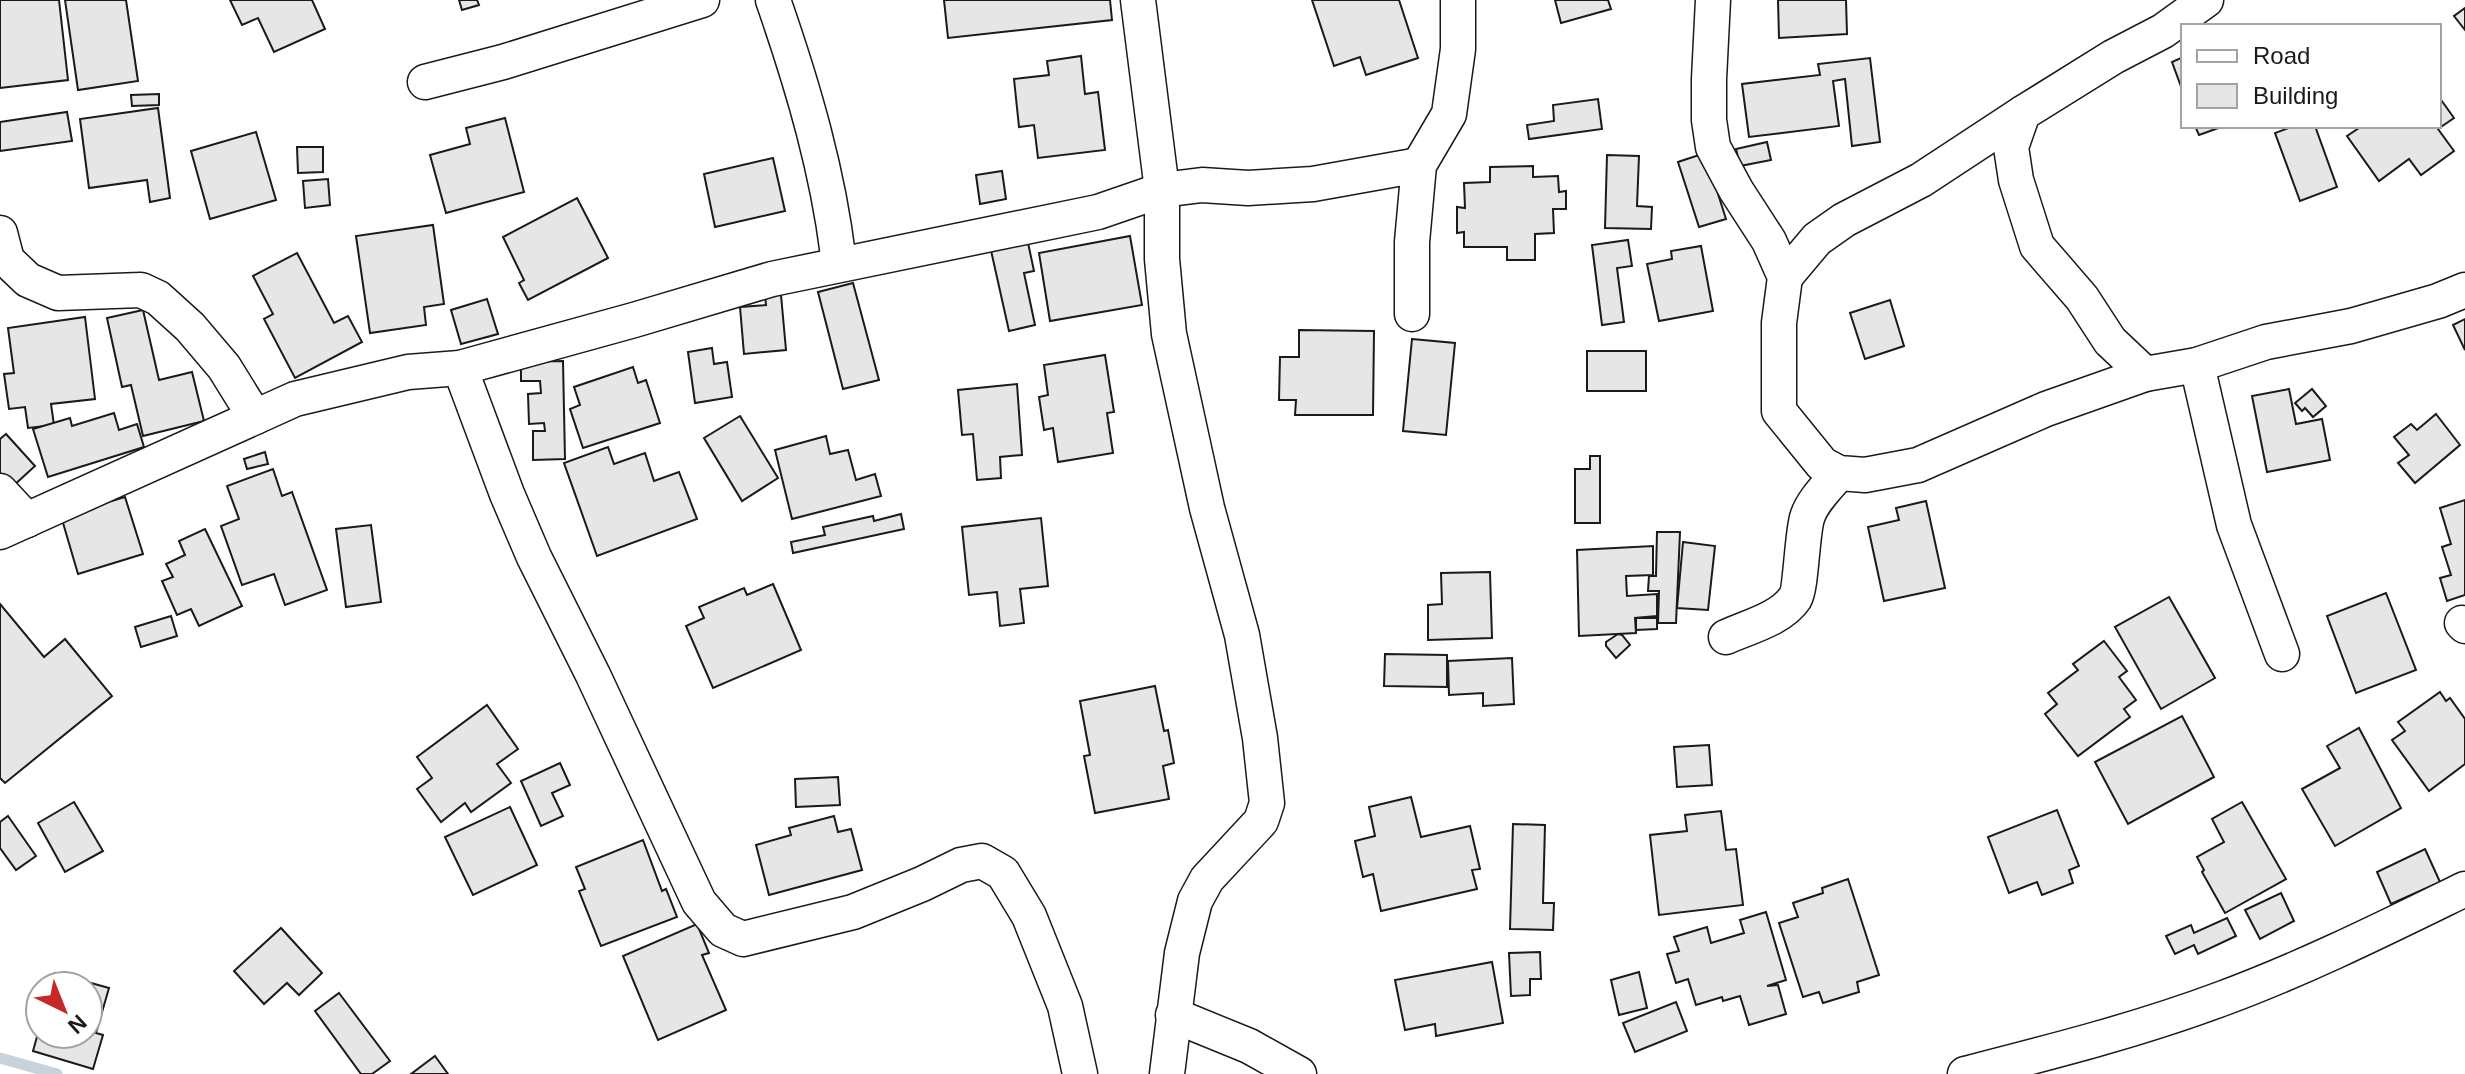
<svg xmlns="http://www.w3.org/2000/svg" width="2465" height="1074" viewBox="0 0 2465 1074" font-family="Helvetica,sans-serif">
<style>
.lines{fill:none;stroke-linecap:round;stroke-linejoin:round}
.stream{stroke:#c6d2dc;stroke-width:11}
.building{fill:#e6e6e6;stroke:#1a1a1a;stroke-width:2}
.minor-casing{stroke:#1a1a1a;stroke-width:37}
.minor{stroke:#fff;stroke-width:34}
</style>
<rect width="100%" height="100%" fill="#fff"/>
<g class="lines">
<path class="stream" d="M0,1058l57,16"/>
</g>
<g class="building">
<path d="M0,0h59l9,80 -68,8z"/>
<path d="M65,0h61l12,81 -60,9z"/>
<path d="M230,0h82l13,29 -51,23 -16,-34 -16,7z"/>
<path d="M459,0h18l2,5 -17,5z"/>
<path d="M944,0h166l2,20 -164,18z"/>
<path d="M1312,0h87l19,58 -52,17 -6,-18 -26,9z"/>
<path d="M1555,0h53l3,9 -50,14z"/>
<path d="M1778,0h68l1,34 -68,4z"/>
<path d="M2465,8v22l-11,-14z"/>
<path d="M1081,56l4,38 13,-2 7,58 -67,8 -4,-33 -15,2 -5,-48 35,-4 -2,-14z"/>
<path d="M2183,57v35l-11,-30z"/>
<path d="M1870,58l10,84 -28,4 -7,-67 -12,2 6,45 -90,11 -7,-53 78,-9 -2,-11z"/>
<path d="M159,94v11l-27,1 -1,-11z"/>
<path d="M2439,97l15,21 -16,11 16,22 -33,24 -12,-16 -30,22 -32,-45 15,-10h77z"/>
<path d="M1598,99l4,30 -73,10 -2,-14 27,-4 -1,-16z"/>
<path d="M158,108l12,90 -20,4 -3,-22 -58,8 -9,-69z"/>
<path d="M67,112l5,29 -72,10v-29z"/>
<path d="M505,118l19,74 -78,21 -16,-58 40,-11 -4,-16z"/>
<path d="M2195,126h29l-25,9z"/>
<path d="M2294,126h21l22,61 -37,14 -25,-68z"/>
<path d="M256,132l20,68 -66,19 -19,-68z"/>
<path d="M1767,142l4,18 -31,6 -4,-17z"/>
<path d="M297,147h26v25l-25,1z"/>
<path d="M1705,153l21,66 -27,8 -21,-65z"/>
<path d="M1607,155l32,1 -2,50 15,1 -1,22 -46,-1z"/>
<path d="M773,158l12,53 -70,16 -11,-53z"/>
<path d="M1533,166v11l25,-1 1,16 7,-1v18h-13l1,24 -19,1v26h-28v-13h-43v-15l-7,1v-26l8,1 -1,-25 26,-1v-15z"/>
<path d="M1002,171l4,28 -26,5 -4,-29z"/>
<path d="M328,179l2,26 -25,3 -2,-27z"/>
<path d="M577,198l31,60 -80,42 -9,-17 5,-3 -21,-43z"/>
<path d="M433,225l11,79 -20,3 2,18 -56,8 -14,-97z"/>
<path d="M1130,236l12,69 -92,16 -11,-68z"/>
<path d="M1027,238l7,33 -10,2 11,52 -26,6 -19,-85z"/>
<path d="M1628,240l4,26 -15,2 7,54 -22,3 -10,-80z"/>
<path d="M1701,246l12,65 -54,10 -12,-57 25,-5 -1,-8z"/>
<path d="M297,253l37,70 14,-7 14,26 -67,36 -31,-59 9,-5 -20,-38z"/>
<path d="M853,283l26,97 -36,9 -25,-97z"/>
<path d="M781,295l5,55 -42,4 -4,-47 26,-2 -1,-9z"/>
<path d="M487,299l11,35 -37,10 -10,-34z"/>
<path d="M1890,300l14,46 -39,13 -15,-46z"/>
<path d="M143,310l16,70 33,-8 12,49 -61,15 -12,-51 -9,2 -15,-69z"/>
<path d="M85,317l10,82 -44,5 3,21 -26,3 -3,-21 -16,2 -5,-35 10,-1 -6,-45z"/>
<path d="M2465,319v31l-12,-25z"/>
<path d="M1299,330l75,1 -1,84h-78l1,-15h-17l1,-43h19z"/>
<path d="M1412,339l43,4 -9,92 -43,-4z"/>
<path d="M712,348l2,16 13,-2 5,35 -37,6 -7,-51z"/>
<rect x="1587" y="351" width="59" height="40"/>
<path d="M1105,355l9,57 -7,1 6,40 -55,9 -5,-34 -9,2 -5,-33 9,-2 -4,-30z"/>
<path d="M563,361l2,98 -32,1v-29h12l-1,-8 -15,1 -1,-30 13,-1 -1,-12h-19v-19z"/>
<path d="M633,367l5,16 8,-3 14,43 -77,25 -13,-39 10,-4 -6,-18z"/>
<path d="M1017,384l5,71 -22,2 1,21 -24,2 -4,-46 -11,1 -4,-45z"/>
<path d="M2289,389l7,35 26,-5 8,41 -63,12 -15,-76z"/>
<path d="M2312,389l14,17 -13,11 -8,-9 -3,3 -7,-8z"/>
<path d="M114,413l5,17 18,-6 7,23 -96,30 -15,-48 37,-11 2,8z"/>
<path d="M2436,414l24,31 -45,38 -17,-20 11,-8 -15,-18 17,-13 6,6z"/>
<path d="M740,416l38,62 -36,23 -38,-63z"/>
<path d="M6,434l29,32 -23,21 -12,-14v-34z"/>
<path d="M826,436l4,18 18,-4 8,30 19,-6 6,22 -89,23 -17,-69z"/>
<path d="M608,447l6,17 31,-11 9,28 25,-9 18,47 -100,37 -33,-93z"/>
<path d="M265,452l3,12 -21,5 -3,-10z"/>
<path d="M1590,456h10v67h-25v-54h15z"/>
<path d="M273,469l9,27 10,-4 35,98 -42,15 -11,-31 -32,11 -21,-59 18,-7 -12,-33z"/>
<path d="M125,497l18,57 -65,20 -17,-58z"/>
<path d="M2465,500v95l-18,6 -7,-23 11,-3 -9,-28 9,-3 -11,-36z"/>
<path d="M1926,501l19,87 -61,13 -16,-74 31,-7 -3,-12z"/>
<path d="M901,514l3,15 -111,24 -2,-11 34,-7 -2,-8 50,-11 1,5z"/>
<path d="M1041,518l7,68 -28,3 4,34 -24,3 -3,-34 -28,3 -7,-68z"/>
<path d="M371,525l10,77 -35,5 -10,-78z"/>
<path d="M205,529l37,77 -43,20 -8,-17 -14,6 -15,-34 11,-4 -7,-13 19,-9 -6,-14z"/>
<path d="M1657,532h23l-4,91h-18l1,-32h-11l1,-15h7z"/>
<path d="M1683,542l32,4 -7,64 -31,-2z"/>
<path d="M1653,546v29l-27,1 1,20 30,-2v22l-22,2 1,15 -57,3 -2,-86z"/>
<path d="M1490,572l2,66 -64,2v-35l14,-1 -1,-31z"/>
<path d="M773,584l28,66 -88,38 -27,-62 18,-8 -5,-11 45,-19 3,7z"/>
<path d="M2386,593l30,77 -60,23 -29,-77z"/>
<path d="M2169,597l46,81 -54,31 -46,-82z"/>
<path d="M0,604l44,53 21,-18 47,57 -107,87 -5,-5z"/>
<path d="M171,616l6,20 -36,11 -6,-20z"/>
<path d="M1636,618h21v11l-21,1z"/>
<path d="M1618,634l4,1 8,10 -14,13 -10,-12v-4z"/>
<path d="M2104,641l23,30 -8,6 17,23 -12,9 6,8 -52,39 -33,-42 12,-10 -9,-11 30,-23 -5,-6z"/>
<path d="M1385,654l62,1v32l-63,-1z"/>
<path d="M1512,658l2,46 -31,2v-13l-34,2 -1,-34z"/>
<path d="M1155,686l9,45 4,-1 6,33 -11,3 6,33 -74,14 -11,-57 6,-1 -10,-54z"/>
<path d="M2440,692l6,9 4,-3 15,21v45l-36,27 -37,-51 13,-9 -7,-9z"/>
<path d="M487,705l31,44 -21,15 14,19 -40,29 -6,-9 -24,19 -24,-33 15,-11 -15,-21z"/>
<path d="M2182,716l32,61 -86,47 -33,-62z"/>
<path d="M2359,728l42,80 -66,38 -33,-57 38,-21 -13,-22z"/>
<path d="M1709,745l3,40 -35,2 -3,-40z"/>
<path d="M560,763l10,22 -18,8 11,23 -22,10 -20,-45z"/>
<path d="M838,777l2,28 -44,2 -1,-28z"/>
<path d="M1411,797l10,40 49,-11 10,43 -8,1 5,19 -96,22 -8,-37 -10,3 -8,-36 20,-5 -6,-29z"/>
<path d="M74,802l29,49 -38,21 -27,-49z"/>
<path d="M2242,802l44,77 -61,34 -23,-41 2,-2 -7,-13 27,-15 -12,-23z"/>
<path d="M510,807l27,58 -64,30 -28,-58z"/>
<path d="M2057,810l22,56 -10,4 4,13 -31,12 -5,-13 -28,11 -21,-56z"/>
<path d="M1721,811l5,39 10,-1 7,56 -84,10 -9,-80 37,-4 -2,-16z"/>
<path d="M8,816l28,40 -20,14 -16,-22v-26z"/>
<path d="M834,816l4,16 13,-3 11,41 -93,25 -13,-50 35,-10 -2,-7z"/>
<path d="M1513,824l32,1 -2,78h11l-1,27 -43,-1z"/>
<path d="M643,840l19,51 4,-2 11,28 -76,29 -22,-55 6,-2 -9,-22z"/>
<path d="M2425,849l15,33 -49,22 -14,-32z"/>
<path d="M1848,879l31,96 -22,7 2,10 -36,11 -4,-11 -16,5 -24,-74 19,-6 -5,-14 30,-10 -1,-5z"/>
<path d="M2281,893l13,28 -34,18 -15,-29z"/>
<path d="M1766,912l20,68 -19,6 11,-1 8,29 -37,11 -9,-29 -17,5 -1,-4 -26,8 -8,-26 -12,4 -9,-29 12,-3 -5,-14 33,-10 4,16 33,-10 -4,-13z"/>
<path d="M2227,918l9,18 -38,18 -4,-9 -19,9 -9,-18 25,-11 3,8z"/>
<path d="M697,924l12,29 -7,2 24,55 -68,30 -35,-84z"/>
<path d="M281,928l41,45 -23,22 -12,-12 -23,21 -30,-33z"/>
<path d="M1540,952l1,27h-11v16l-19,1 -2,-43z"/>
<path d="M1492,962l11,61 -67,13 -1,-12 -30,6 -10,-50z"/>
<path d="M1639,972l8,36 -28,7 -8,-35z"/>
<path d="M55,973l54,15 -13,45 7,2 -10,34 -60,-18 7,-25v8h48v-48h-36z"/>
<path d="M339,993l51,68 -18,13h-11l-46,-63z"/>
<path d="M1676,1002l11,29 -52,21 -12,-29z"/>
<path d="M435,1056l13,18h-37z"/>
</g>
<g class="lines">
<defs>
<g id="minor">
<path d="M773,0c30,86 56,174 66,264"/>
<path d="M1138,0l24,190v69l7,75 38,174 35,127 18,103 7,65 -6,18 -54,58 -12,22 -13,52 -15,121"/>
<path d="M1713,0l-4,79v41l4,27 23,43 33,51 16,36 -6,46v88l43,53 17,9 26,2 53,-10 128,-56 99,-35 52,-9 69,-23 85,-16 87,-25 27,-11"/>
<path d="M425,82l78,-20 199,-62"/>
<path d="M0,233l7,27 21,20 30,13 83,-3 17,8 32,29 34,40 31,50"/>
<path d="M1785,277l32,-38 27,-19 77,-40 102,-67"/>
<path d="M1412,314v-72l7,-77 30,-51 9,-65v-49"/>
<path d="M2197,365l37,160 48,129"/>
<path d="M460,368l47,126 27,63 59,118 106,227 24,28 20,9 110,-27 69,-28 39,-19 21,-4 21,12 26,43 36,90 15,68"/>
<path d="M2145,374l-35,-33 -28,-43 -45,-52 -21,-66 -5,-33 12,-34 90,-56 50,-26 43,-31"/>
<path d="M0,491l27,29"/>
<path d="M0,532l295,-133 113,-27 52,-4 174,-48 138,-41 326,-67 64,-22 40,-5 46,3 65,-4 106,-19"/>
<path d="M2462,623l3,3"/>
<path d="M1726,637c22,-10 55,-18 69,-39 6,-9 7,-63 12,-80 5,-17 21,-32 32,-45"/>
<path d="M1173,1015l76,31 50,28"/>
<path d="M1965,1074c86,-22 173,-44 256,-75 84,-31 164,-71 244,-110"/>
</g>
</defs>
<use href="#minor" class="minor-casing"/>
<use href="#minor" class="minor"/>
</g>
<rect x="2181" y="24" width="260" height="104" fill="#ffffff" stroke="#a3a3a3" stroke-width="2"/>
<rect x="2197" y="50" width="40" height="12" fill="#ffffff" stroke="#a3a3a3" stroke-width="2"/>
<text x="2253" y="64" font-size="24" fill="#1a1a1a">Road</text>
<rect x="2197" y="84" width="40" height="24" fill="#e6e6e6" stroke="#a3a3a3" stroke-width="2"/>
<text x="2253" y="104" font-size="24" fill="#1a1a1a">Building</text>
<g transform="translate(64 1010) rotate(137)"><circle r="38" fill="#ffffff" stroke="#a3a3a3" stroke-width="2"/>
<path d="M0-6L14 30L0 20L-14 30Z" fill="#c62828"/>
<text y="-12" font-size="22" font-weight="bold" text-anchor="middle" fill="#1a1a1a">N</text>
</g>
</svg>
